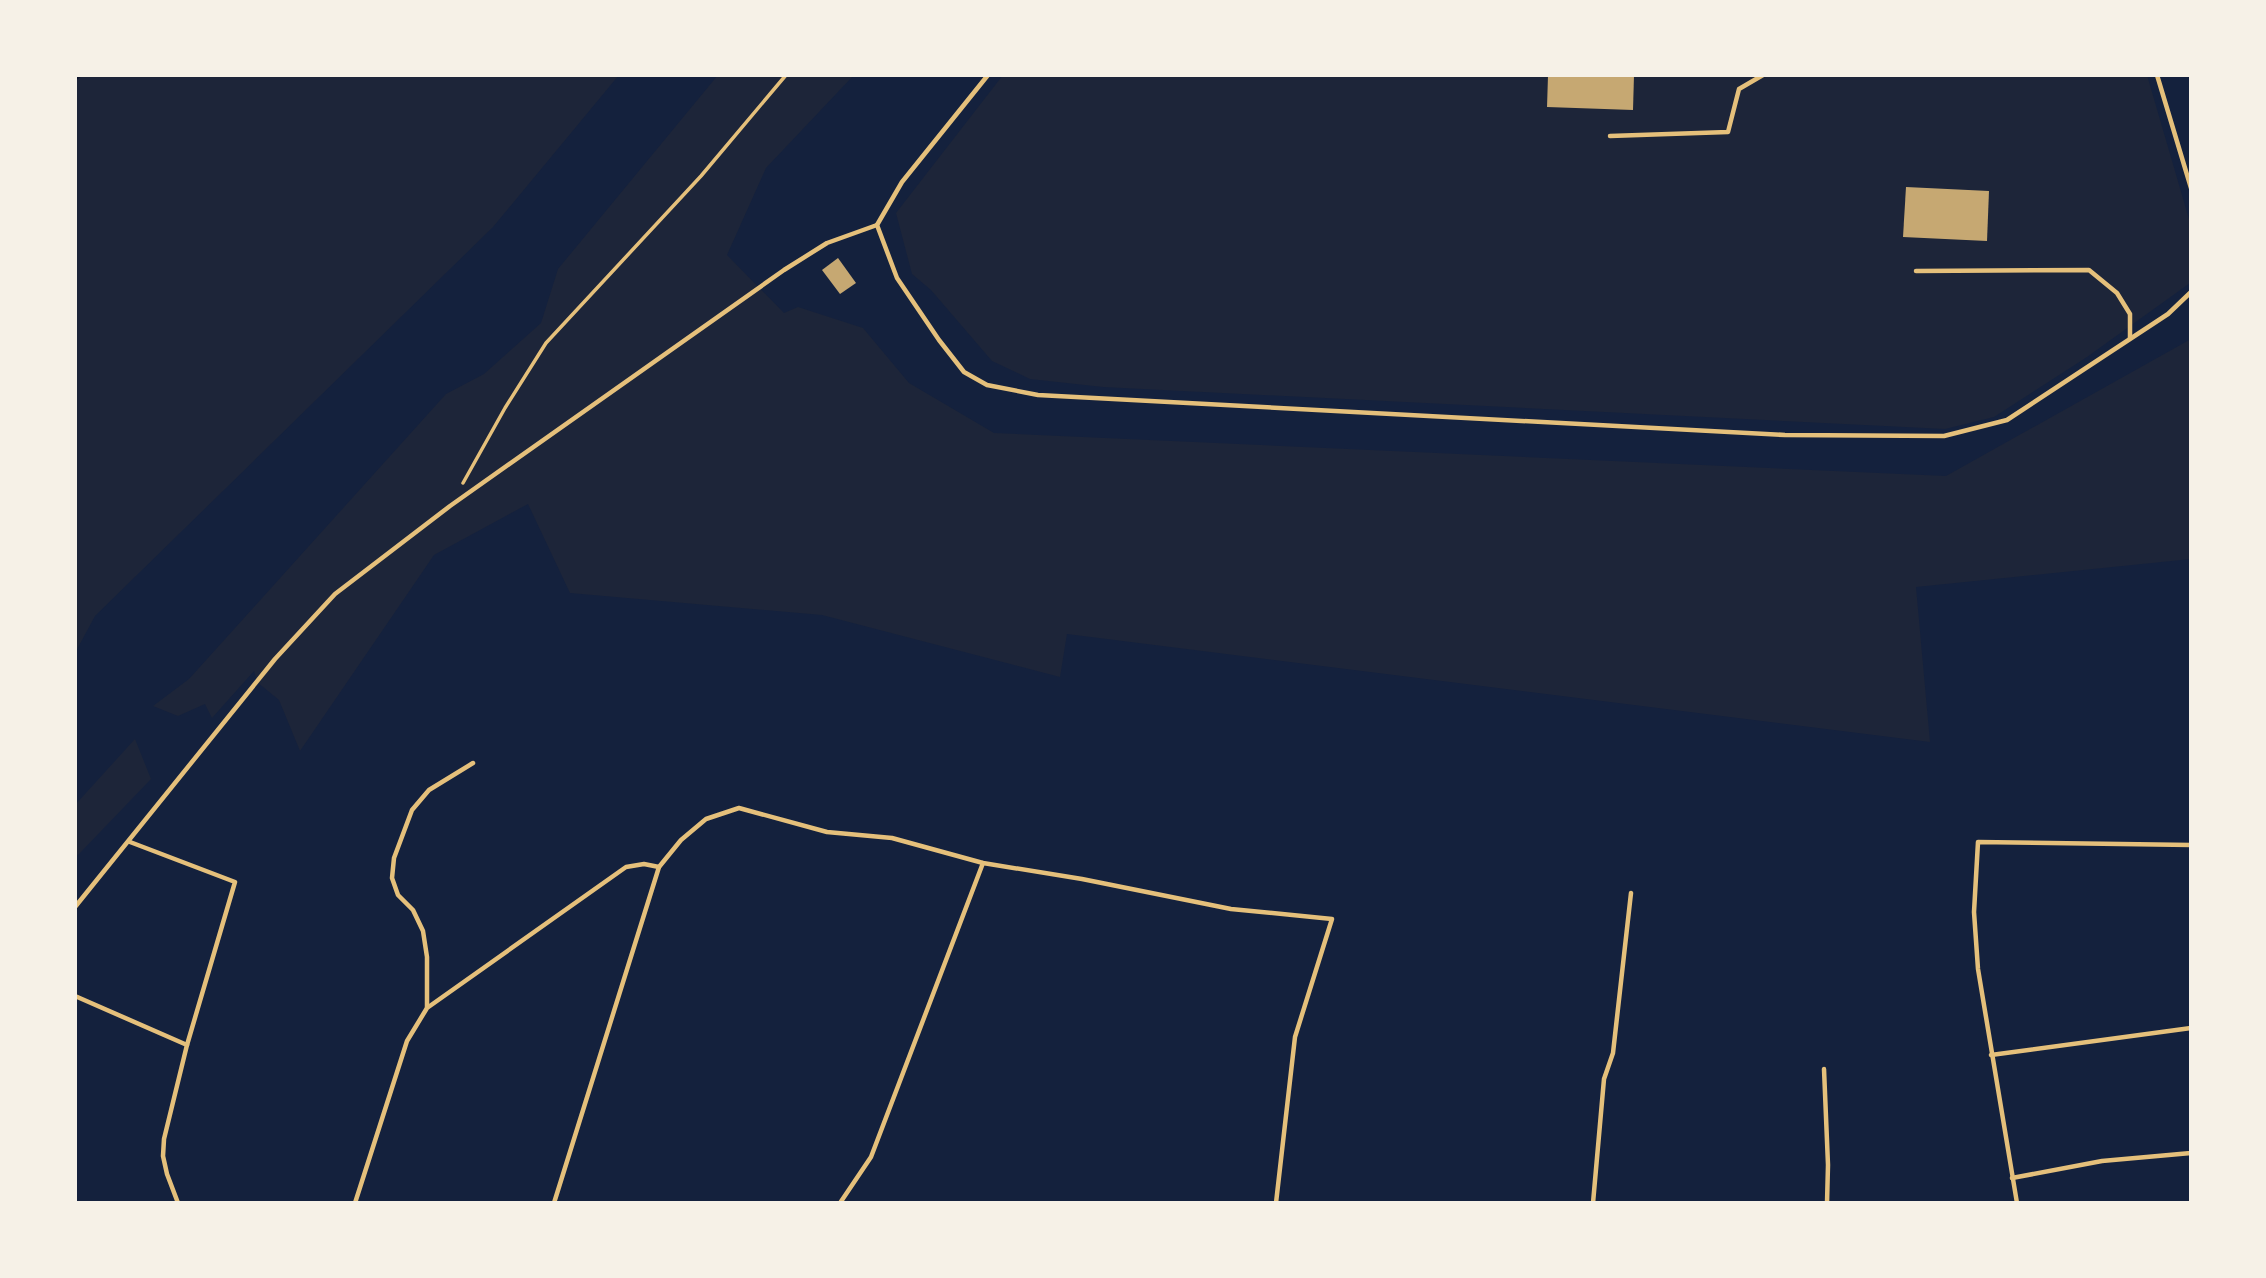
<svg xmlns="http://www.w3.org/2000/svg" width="2266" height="1278" viewBox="0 0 2266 1278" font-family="Spectral,serif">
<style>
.green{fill:#1d2539}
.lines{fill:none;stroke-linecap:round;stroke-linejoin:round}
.stream{stroke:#0b132b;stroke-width:5}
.building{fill:#c6a872}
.path{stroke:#e5c07b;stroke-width:3.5}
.service{stroke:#e5c07b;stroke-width:4.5}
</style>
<rect width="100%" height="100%" fill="#14213d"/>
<g class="green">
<path d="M75,75h544l-126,152 -398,389 -20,37z"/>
<path d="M718,75h136l-88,93 -39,87 57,58 14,-6 65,21 46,55 85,50 952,43 245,-137v220l-275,28 14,155 -863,-108 -7,43 -238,-62 -252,-22 -42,-89 -94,51 -134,196 -21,-51 -22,-18 -3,-11 -42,47 -7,-14 -27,12 -25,-10 36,-27 257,-285 38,-20 57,-51 17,-54z"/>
<path d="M1003,75h1144l44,151 -1,57 -103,74 -93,60 -49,12 -842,-42 -73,-8 -38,-18 -61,-71 -19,-16 -16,-61z"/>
<path d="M135,739l16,40 -73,76 -3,-1v-49z"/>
</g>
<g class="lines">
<path class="stream" d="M75,78l4,-3"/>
</g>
<g class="building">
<path d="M1548,75h86l-1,35 -86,-3z"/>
<path d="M1906,187l83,4 -2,50 -84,-4z"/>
<path d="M838,258l18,25 -16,11 -18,-24z"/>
</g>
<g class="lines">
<path class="path" d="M463,483l42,-75 41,-65 155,-167 85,-101"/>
<g class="service">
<path d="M988,75l-86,107 -25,43 20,53 42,62 25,32 23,13 51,10 747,40 159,1 63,-16 161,-106 23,-22"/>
<path d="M2157,75l34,113"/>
<path d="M1610,136l118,-4 11,-43 24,-14"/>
<path d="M1916,271l173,-1 28,23 13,21v24"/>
<path d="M130,842l105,40 -48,163 -23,94 -1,17 4,18 11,29"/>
<path d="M75,907l200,-248 60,-65 115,-88 334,-236 43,-27 50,-18"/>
<path d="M75,996l112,49"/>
<path d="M427,1007v-50l-4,-26 -10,-21 -15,-15 -6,-17 2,-20 18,-48 17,-20 44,-27"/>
<path d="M1991,1055l200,-27"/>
<path d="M1824,1069l4,96 -1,38"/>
<path d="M2012,1178l90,-17 89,-8"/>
<path d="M355,1203l52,-162 20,-33 199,-141 18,-3 15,3"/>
<path d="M554,1203l105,-336 22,-27 25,-21 33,-11 88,24 65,6 91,25 99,16 149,30 101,10 -37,118 -19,166"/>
<path d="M840,1203l31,-46 112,-294"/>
<path d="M1593,1203l11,-124 9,-26 18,-160"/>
<path d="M2017,1203l-39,-234 -4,-57 4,-70 213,3"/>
</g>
</g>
<rect width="2266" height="1278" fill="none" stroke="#f6f1e7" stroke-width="154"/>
</svg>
